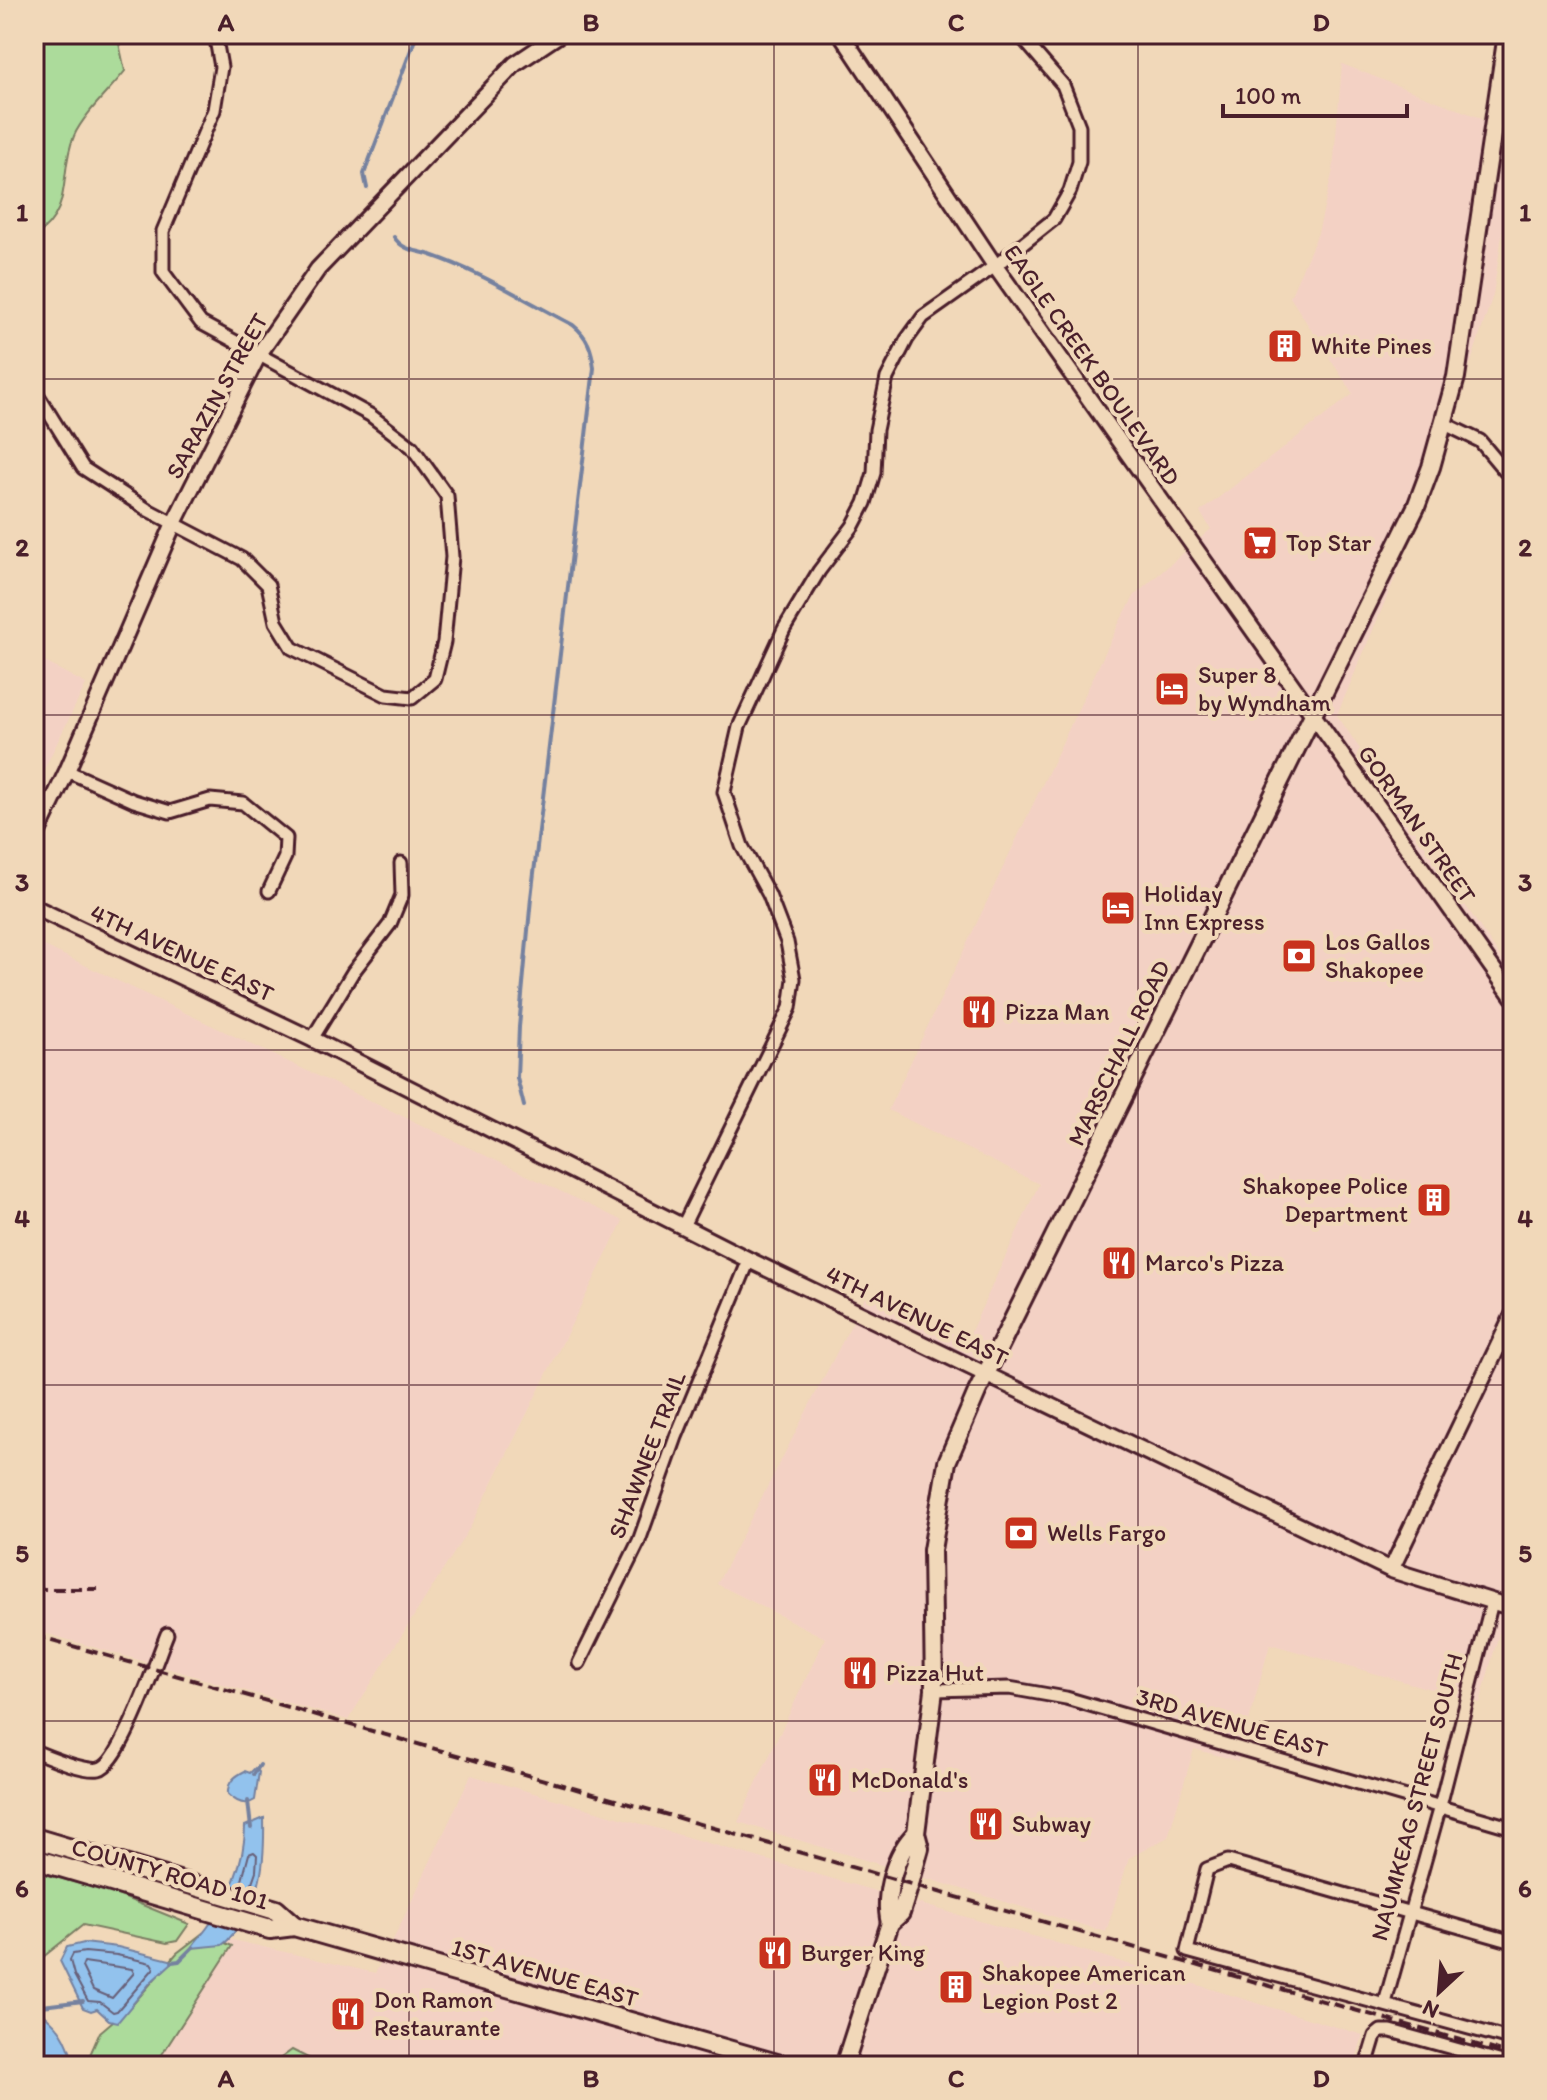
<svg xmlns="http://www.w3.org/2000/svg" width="1547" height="2100" viewBox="0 0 1547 2100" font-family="Itim,sans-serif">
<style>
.built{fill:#f3d1c4}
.green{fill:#acdb9b;stroke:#7b7d63;stroke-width:2}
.water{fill:#92c2ed;stroke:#75819f;stroke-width:2}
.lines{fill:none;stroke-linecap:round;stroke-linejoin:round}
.shore{stroke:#676079;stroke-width:2}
.stream{stroke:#75819f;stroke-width:4}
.minor-casing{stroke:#4a1f2b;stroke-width:17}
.tertiary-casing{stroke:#4a1f2b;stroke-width:20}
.secondary-casing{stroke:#4a1f2b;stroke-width:22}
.primary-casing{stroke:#4a1f2b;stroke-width:24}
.minor{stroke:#f1d8b9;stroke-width:11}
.tertiary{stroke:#f1d8b9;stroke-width:14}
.secondary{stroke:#f1d8b9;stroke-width:16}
.primary{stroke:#f1d8b9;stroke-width:18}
.rail{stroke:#4a1f2b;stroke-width:4;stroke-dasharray:12 6;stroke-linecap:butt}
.grid{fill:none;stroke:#4a1f2b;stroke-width:2;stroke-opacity:0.55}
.labels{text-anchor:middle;stroke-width:8;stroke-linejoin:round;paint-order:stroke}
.poi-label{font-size:24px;fill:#4a1f2b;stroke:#f1d8b9;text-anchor:start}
.street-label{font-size:24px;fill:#4a1f2b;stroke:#f1d8b9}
.neatline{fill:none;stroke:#4a1f2b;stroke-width:3}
.grid-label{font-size:26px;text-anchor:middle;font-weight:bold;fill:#4a1f2b}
</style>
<rect width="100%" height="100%" fill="#f1d8b9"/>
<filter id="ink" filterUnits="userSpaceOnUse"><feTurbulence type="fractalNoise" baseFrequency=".0125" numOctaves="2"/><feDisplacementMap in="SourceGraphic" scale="16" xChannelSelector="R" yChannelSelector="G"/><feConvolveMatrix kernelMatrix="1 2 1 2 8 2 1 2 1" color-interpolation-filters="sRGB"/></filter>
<g filter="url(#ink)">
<g class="built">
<path d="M1342,64l136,53 35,26v18l-20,134 -76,231 -80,189 176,261v653l-12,-3 -21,77 -210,-59 -32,117 -44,-12 -26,88 -39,21 -23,74 -368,-110 87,-184 -108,-54 151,-292 99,48 72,-156 -151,-74 231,-487 16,-28 76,-66 -11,-17 153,-118 -63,-97 28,-64 15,-63z"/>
<path d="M34,656l52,28 -52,106z"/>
<path d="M34,941l589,280 -152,305 -123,194 -314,-90z"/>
<path d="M471,1775l631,181 261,79 -9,31h-1268l48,-63 69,-70 172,40 22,-41z"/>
</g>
<g class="green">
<path d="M34,34h83l8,37c-14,18 -42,44 -51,65 -16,37 1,75 -40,101z"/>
<path d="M34,1871l79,22 76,31 -12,17 -10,2 -84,-18 -45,36 -4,-2z"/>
<path d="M203,1933l29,13 -71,110 -23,10h-53l15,-34 34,-29 43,-50z"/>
<path d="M292,2050l32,16h-54z"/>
</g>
<g class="water">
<path d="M255,1768l4,4 -4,28c-10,7 -19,2 -27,-6 -1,-12 7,-18 17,-23l5,2z"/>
<path d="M264,1818c1,49 -2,83 -36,122l-6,5 -31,3c5,-8 11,-13 16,-20 22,-29 38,-66 38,-102z"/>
<path d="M84,1943l34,4 56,14 -23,21 -33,40 -9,-2 -12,-11 -6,2 -8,-3 -23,-47 7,-14z"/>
<path d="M34,2007c26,18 32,29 41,59h-41z"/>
</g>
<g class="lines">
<g class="shore">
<path d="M240,1888l9,-34 5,-2 3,3 -1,16 -7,20"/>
<path d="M85,1952l32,3 34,8 3,5 -37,43 -4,1 -13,-10 -12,-1 -14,-26 -4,-15 3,-6z"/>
<path d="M84,1962l48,7 2,4 -22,25 -19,-8 -11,-23z"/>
</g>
<g class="stream">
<path d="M367,188l-3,-14 53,-140"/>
<path d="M394,237c9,14 22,13 37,18 48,16 97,47 142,70 15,12 19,25 21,43l-63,530 -12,129 -2,51 7,28"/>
<path d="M254,1774l6,-9"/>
<path d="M248,1801l3,27"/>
<path d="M172,1962l7,-1 14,-14"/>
<path d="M34,2007l49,-6"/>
</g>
<defs>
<g id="minor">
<path d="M34,389l49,79 65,42 94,49 26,26 8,37 16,26 94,47 26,3 23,-19 9,-37 8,-85 -5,-61 -35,-49 -42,-32 -169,-92 -38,-51v-41l51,-121 7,-43 -6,-33"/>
<path d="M1443,423l37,18 25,30 8,4"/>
<path d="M67,771l67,30 36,11 40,-12 33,3 43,35 -1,19 -16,34"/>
<path d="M312,1039l41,-67 37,-48 12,-29 -1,-32"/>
<path d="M683,1226l107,-218 4,-29 -7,-37 -18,-47 -27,-49 -18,-54 15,-65 45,-98 35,-58 34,-45 12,-23 9,-30 2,-43 11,-52 20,-39 16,-22 72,-51 59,-47 16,-28 9,-29v-36l-16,-41 -44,-51"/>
<path d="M579,1663l60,-122 37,-104 73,-177"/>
<path d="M934,1690l75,-2 57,10 447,130"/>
<path d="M34,1751c15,6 50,21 65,18 22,-4 58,-111 68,-135"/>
<path d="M1513,1942l-285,-81 -21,8 -20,82 326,89"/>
<path d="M1385,2003l55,-197 52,-204"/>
<path d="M1366,2066l9,-30 6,-5h10l122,34"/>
</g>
<g id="tertiary">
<path d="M841,34l154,232 518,731"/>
<path d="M34,840l33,-69 107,-248 85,-169 59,-85 197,-205 45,-30"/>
<path d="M34,907l278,132 437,221 642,310 122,38"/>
<path d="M1391,1570l122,-255"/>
</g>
<g id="secondary">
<path d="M890,1923c-7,-28 5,-70 26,-90"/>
<path d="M844,2066l46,-143 11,-10 9,-29 10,-36 -4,-15 18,-143 -2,-140 15,-88 30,-70 439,-885 15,-40 25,-90 51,-343"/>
</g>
<g id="primary">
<path d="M34,1838l242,72 18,16"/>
<path d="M34,1859l236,70 24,-3 490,140"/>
</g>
</defs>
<use href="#minor" class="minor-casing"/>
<use href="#tertiary" class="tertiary-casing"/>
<use href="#secondary" class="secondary-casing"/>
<use href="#primary" class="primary-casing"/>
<use href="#minor" class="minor"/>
<use href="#tertiary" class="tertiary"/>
<use href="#secondary" class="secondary"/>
<use href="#primary" class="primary"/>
<g class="rail">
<path d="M34,1589h64"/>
<path d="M34,1635l1479,420"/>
</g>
</g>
</g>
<path class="grid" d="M409,34v2032M774,34v2032M1138,34v2032M34,379h1479M34,715h1479M34,1050h1479M34,1385h1479M34,1721h1479"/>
<defs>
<symbol id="building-square" viewBox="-11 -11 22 22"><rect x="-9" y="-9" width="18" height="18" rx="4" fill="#c8321e" stroke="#f1d8b9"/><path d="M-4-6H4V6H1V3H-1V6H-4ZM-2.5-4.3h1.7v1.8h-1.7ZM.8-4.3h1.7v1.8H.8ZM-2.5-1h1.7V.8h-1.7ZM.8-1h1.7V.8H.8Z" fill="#fff"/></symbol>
<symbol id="supermarket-square" viewBox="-11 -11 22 22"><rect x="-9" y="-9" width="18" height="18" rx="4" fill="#c8321e" stroke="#f1d8b9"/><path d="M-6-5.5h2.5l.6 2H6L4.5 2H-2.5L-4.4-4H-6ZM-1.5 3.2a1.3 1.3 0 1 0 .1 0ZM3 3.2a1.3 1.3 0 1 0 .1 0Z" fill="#fff"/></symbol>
<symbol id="hotel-square" viewBox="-11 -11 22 22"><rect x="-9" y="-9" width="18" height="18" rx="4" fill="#c8321e" stroke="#f1d8b9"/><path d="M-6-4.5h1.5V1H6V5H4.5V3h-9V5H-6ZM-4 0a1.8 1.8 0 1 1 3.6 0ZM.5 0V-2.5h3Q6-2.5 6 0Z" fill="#fff"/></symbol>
<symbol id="bank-square" viewBox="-11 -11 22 22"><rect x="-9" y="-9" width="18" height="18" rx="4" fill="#c8321e" stroke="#f1d8b9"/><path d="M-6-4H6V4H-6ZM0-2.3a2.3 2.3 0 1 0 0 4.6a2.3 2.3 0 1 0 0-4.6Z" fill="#fff"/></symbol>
<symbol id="restaurant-square" viewBox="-11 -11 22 22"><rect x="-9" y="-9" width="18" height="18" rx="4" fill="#c8321e" stroke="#f1d8b9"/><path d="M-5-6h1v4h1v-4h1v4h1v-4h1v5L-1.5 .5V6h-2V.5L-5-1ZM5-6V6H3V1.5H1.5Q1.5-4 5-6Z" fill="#fff"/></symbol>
</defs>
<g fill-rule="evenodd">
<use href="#building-square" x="1265" y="326" width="40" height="40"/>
<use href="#supermarket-square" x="1240" y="523" width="40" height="40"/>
<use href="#hotel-square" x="1152" y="669" width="40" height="40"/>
<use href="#hotel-square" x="1098" y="888" width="40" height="40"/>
<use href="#bank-square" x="1279" y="936" width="40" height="40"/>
<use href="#restaurant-square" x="959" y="992" width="40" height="40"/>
<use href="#building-square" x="1414" y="1180" width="40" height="40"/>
<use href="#restaurant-square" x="1099" y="1243" width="40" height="40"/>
<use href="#bank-square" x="1001" y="1513" width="40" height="40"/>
<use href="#restaurant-square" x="840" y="1653" width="40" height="40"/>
<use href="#restaurant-square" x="805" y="1760" width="40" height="40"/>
<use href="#restaurant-square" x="966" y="1804" width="40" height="40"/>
<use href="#restaurant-square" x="755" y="1933" width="40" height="40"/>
<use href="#building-square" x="936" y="1967" width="40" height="40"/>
<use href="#restaurant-square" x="328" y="1994" width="40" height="40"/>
</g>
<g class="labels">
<g class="poi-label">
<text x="1311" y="354">White Pines</text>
<text x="1286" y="551">Top Star</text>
<text x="1198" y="683">Super 8<tspan x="1198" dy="28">by Wyndham</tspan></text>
<text x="1144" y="902">Holiday<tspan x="1144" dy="28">Inn Express</tspan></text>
<text x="1325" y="950">Los Gallos<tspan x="1325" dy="28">Shakopee</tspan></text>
<text x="1005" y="1020">Pizza Man</text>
<text x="1408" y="1194" text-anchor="end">Shakopee Police<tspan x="1408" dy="28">Department</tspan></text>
<text x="1145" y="1271">Marco's Pizza</text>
<text x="1047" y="1541">Wells Fargo</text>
<text x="886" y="1681">Pizza Hut</text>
<text x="851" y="1788">McDonald's</text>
<text x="1012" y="1832">Subway</text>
<text x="801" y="1961">Burger King</text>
<text x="982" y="1981">Shakopee American<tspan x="982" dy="28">Legion Post 2</tspan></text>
<text x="374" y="2008">Don Ramon<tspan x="374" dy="28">Restaurante</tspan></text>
</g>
<g class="street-label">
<text transform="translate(1092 365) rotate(55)" y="8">EAGLE CREEK BOULEVARD</text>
<text transform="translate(217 396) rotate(-61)" y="8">SARAZIN STREET</text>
<text transform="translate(1417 824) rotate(55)" y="8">GORMAN STREET</text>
<text transform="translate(182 953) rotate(25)" y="8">4TH AVENUE EAST</text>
<text transform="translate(1119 1053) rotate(-64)" y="8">MARSCHALL ROAD</text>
<text transform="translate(917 1316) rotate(26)" y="8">4TH AVENUE EAST</text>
<text transform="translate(647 1455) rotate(-69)" y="8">SHAWNEE TRAIL</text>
<text transform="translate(1232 1723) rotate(16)" y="8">3RD AVENUE EAST</text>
<text transform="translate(1417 1797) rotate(-75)" y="8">NAUMKEAG STREET SOUTH</text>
<text transform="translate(170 1874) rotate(16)" y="8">COUNTY ROAD 101</text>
<text transform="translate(545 1973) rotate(16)" y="8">1ST AVENUE EAST</text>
</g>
</g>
<rect width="1547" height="2100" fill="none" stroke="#f1d8b9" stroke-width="88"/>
<g transform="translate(1439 1992) rotate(206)" stroke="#f1d8b9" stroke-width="6" paint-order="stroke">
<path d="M0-6L14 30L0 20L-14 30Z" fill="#4a1f2b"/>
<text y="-12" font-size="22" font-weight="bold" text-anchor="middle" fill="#4a1f2b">N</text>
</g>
<path d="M1223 104v12h184v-12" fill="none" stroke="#4a1f2b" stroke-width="4"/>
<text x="1235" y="104" font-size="24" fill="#4a1f2b" stroke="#f1d8b9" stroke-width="6" paint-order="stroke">100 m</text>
<rect x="44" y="44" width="1459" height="2012" class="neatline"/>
<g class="grid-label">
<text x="226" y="31">A</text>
<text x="591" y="31">B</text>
<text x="956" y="31">C</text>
<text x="1321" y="31">D</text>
<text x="22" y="221">1</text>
<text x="1525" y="221">1</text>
<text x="22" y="556">2</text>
<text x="1525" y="556">2</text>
<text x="22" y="891">3</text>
<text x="1525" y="891">3</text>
<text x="22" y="1227">4</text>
<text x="1525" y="1227">4</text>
<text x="22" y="1562">5</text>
<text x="1525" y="1562">5</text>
<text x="22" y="1897">6</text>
<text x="1525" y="1897">6</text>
<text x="226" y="2087">A</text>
<text x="591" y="2087">B</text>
<text x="956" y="2087">C</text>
<text x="1321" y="2087">D</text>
</g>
</svg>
